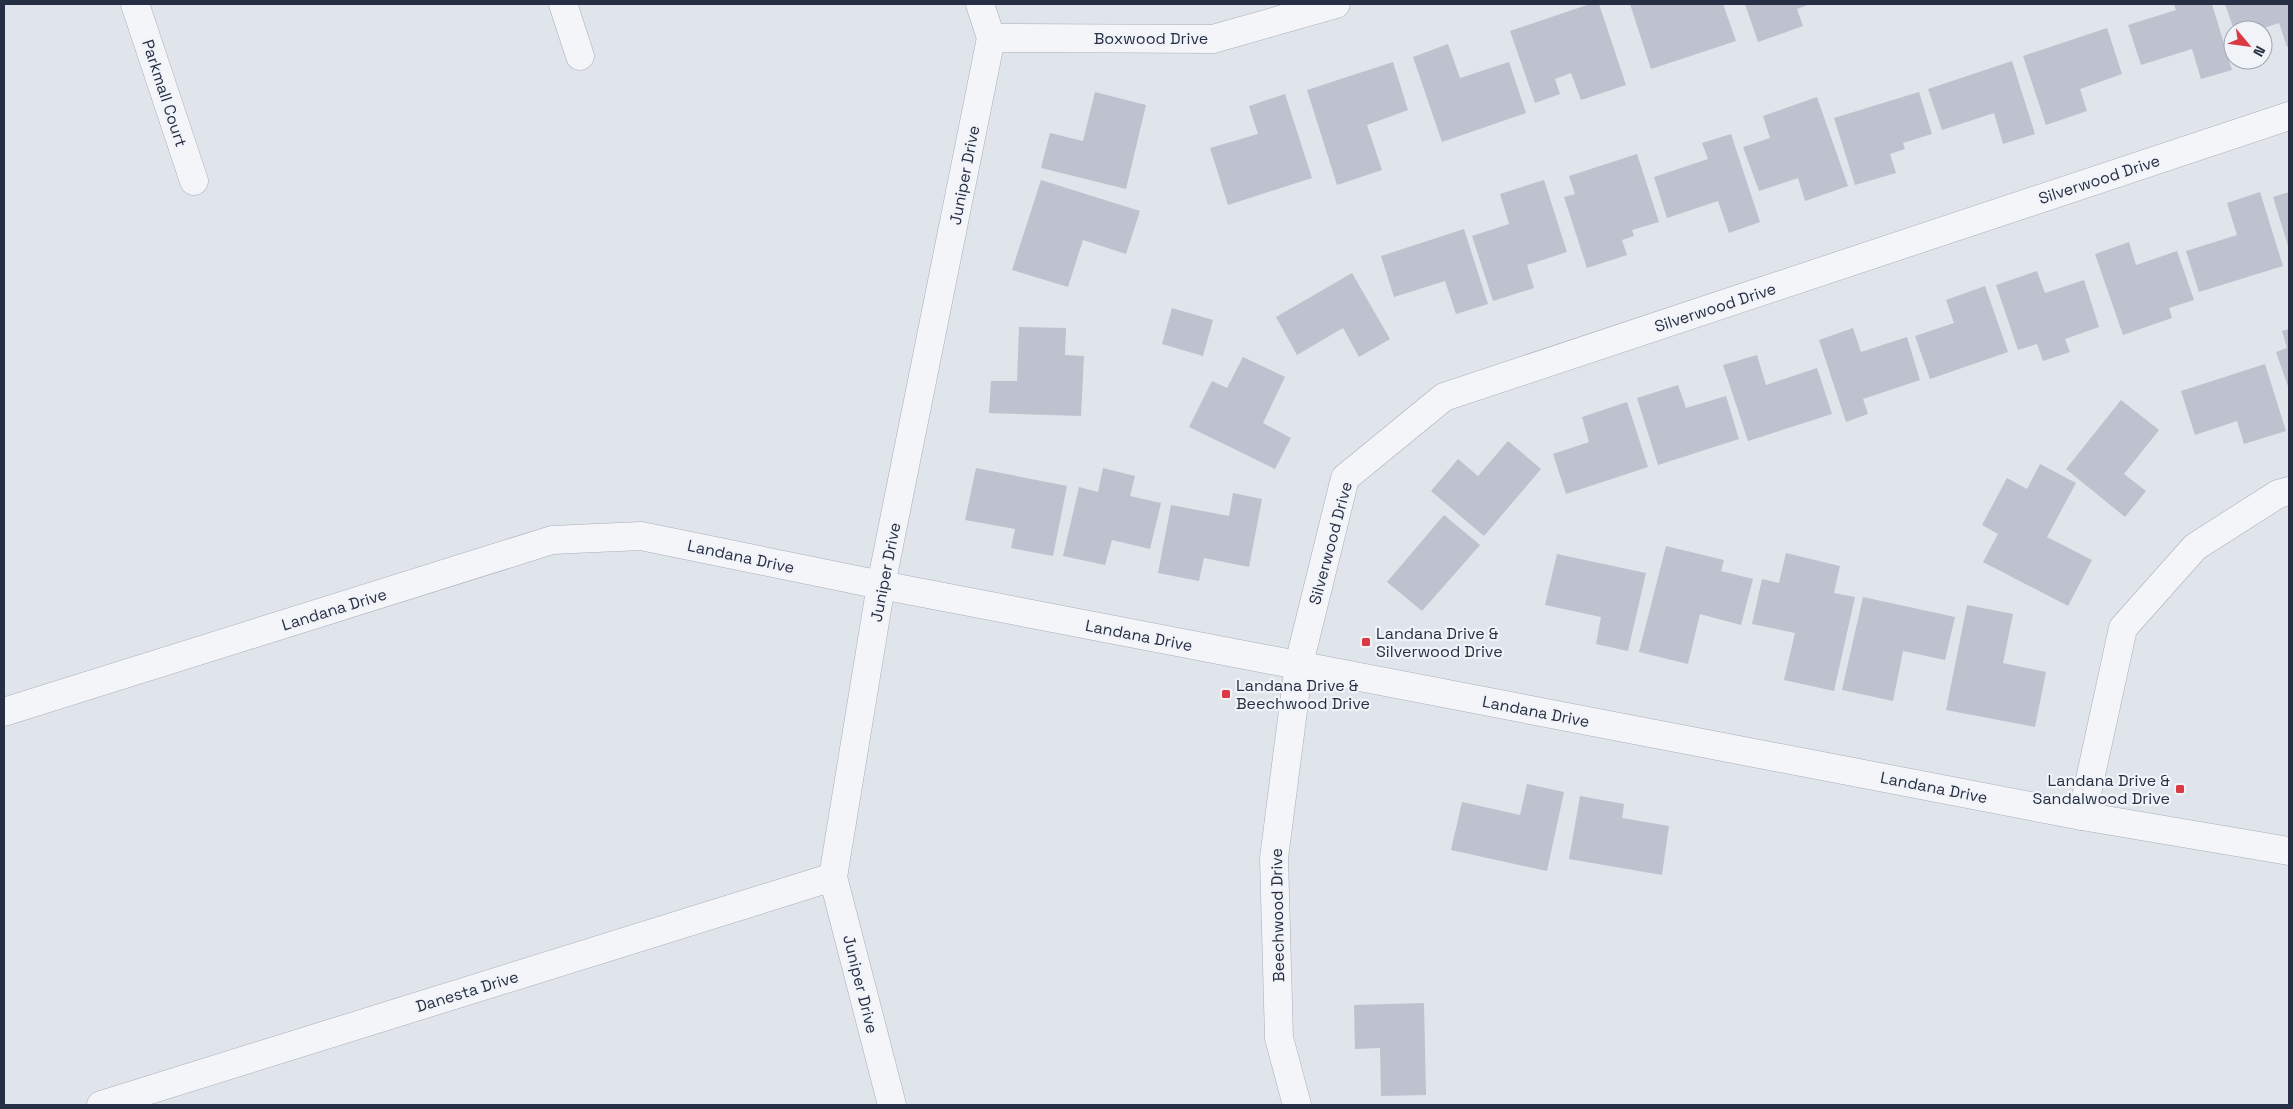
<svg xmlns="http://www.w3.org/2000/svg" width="2293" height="1109" viewBox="0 0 2293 1109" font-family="'Space Grotesk',sans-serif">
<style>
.building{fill:#bdc2ce}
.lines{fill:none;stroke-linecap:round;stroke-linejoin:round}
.minor-casing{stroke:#a8aeb9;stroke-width:29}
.tertiary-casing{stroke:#a8aeb9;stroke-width:29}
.minor{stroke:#f4f5f9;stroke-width:28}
.tertiary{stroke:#f4f5f9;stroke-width:28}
.poi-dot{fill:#dc3943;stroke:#f0f3f8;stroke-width:2}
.labels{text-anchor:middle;stroke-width:4.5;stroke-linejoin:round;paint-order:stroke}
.street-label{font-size:16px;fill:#272f44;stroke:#f0f3f8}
.poi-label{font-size:16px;fill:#272f44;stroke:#f0f3f8;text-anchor:start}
</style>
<rect width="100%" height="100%" fill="#e0e4eb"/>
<g class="building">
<path d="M1590,4h9l27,81 -45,15 -10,-27 -16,6 5,15 -25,9 -25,-72z"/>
<path d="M1630,4h93l13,37 -85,28z"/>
<path d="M1745,4h65l-13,5 6,17 -45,16z"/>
<path d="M2174,4h38l20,66 -31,9 -9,-30 -51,16 -13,-40 48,-15z"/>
<path d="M2225,4h64v42l-2,1 -8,-24 -21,7h-24z"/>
<path d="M2107,28l15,46 -42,15 7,22 -41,14 -23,-69z"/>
<path d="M1448,44l12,34 49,-16 17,51 -84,29 -29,-85z"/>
<path d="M2012,61l23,73 -32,10 -9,-31 -52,17 -14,-41z"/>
<path d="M1393,62l15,48 -41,15 15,45 -45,15 -30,-95z"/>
<path d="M1095,92l51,13 -20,84 -85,-21 9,-35 33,8z"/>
<path d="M1919,92l13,42 -29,9 2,6 -15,5 6,19 -41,12 -21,-67z"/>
<path d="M1285,94l27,84 -84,27 -18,-57 48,-14 -9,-28z"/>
<path d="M1817,97l31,89 -43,15 -7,-23 -39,13 -16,-44 27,-9 -7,-22z"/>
<path d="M1731,134l29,88 -31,11 -11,-32 -51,17 -13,-41 54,-18 -6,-16z"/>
<path d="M1637,154l22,68 -27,8 2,6 -12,4 5,15 -40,13 -23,-71 11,-3 -6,-18z"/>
<path d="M1041,180l99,31 -14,43 -43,-14 -15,47 -56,-17z"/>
<path d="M1544,180l23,72 -40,13 7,23 -41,13 -21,-65 37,-12 -9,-30z"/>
<path d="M2260,192l23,74 -84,26 -13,-41 51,-16 -10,-32z"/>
<path d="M2289,192v57l-16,-52z"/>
<path d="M1464,229l24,75 -32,10 -11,-33 -51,16 -13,-41z"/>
<path d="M2129,242l7,23 41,-14 17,49 -25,8 3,10 -49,17 -28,-81z"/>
<path d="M2037,271l8,22 39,-13 15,47 -34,12 5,13 -27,9 -6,-17 -19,6 -22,-65z"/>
<path d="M1352,273l38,66 -31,18 -16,-29 -46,27 -21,-38z"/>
<path d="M1985,286l23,66 -78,27 -15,-43 39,-13 -8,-23z"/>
<path d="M1172,308l41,12 -10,36 -41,-12z"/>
<path d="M1019,327l47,1 -1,27 19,1 -3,60 -92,-3 2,-32h26z"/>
<path d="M1853,328l8,24 46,-15 13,43 -57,19 5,15 -22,8 -27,-82z"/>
<path d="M2289,329v60l-13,-37 11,-4 -5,-17z"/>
<path d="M1757,355l9,30 51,-17 15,46 -84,27 -25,-76z"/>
<path d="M1243,357l42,20 -22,46 28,15 -16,31 -86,-42 23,-46 15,7z"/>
<path d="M2265,364l21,67 -42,13 -7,-23 -42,14 -14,-44z"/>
<path d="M1678,385l8,23 40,-12 13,43 -81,26 -21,-67z"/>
<path d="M2121,400l38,30 -35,44 22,17 -21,26 -59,-48z"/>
<path d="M1627,402l21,65 -82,27 -13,-40 36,-12 -7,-25z"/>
<path d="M1508,441l33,28 -57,67 -53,-45 27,-32 20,17z"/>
<path d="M2040,464l36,19 -29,54 45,23 -24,46 -85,-44 15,-28 -16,-9 25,-47 20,11z"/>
<path d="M976,468l91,18 -14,70 -42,-8 4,-19 -50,-9z"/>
<path d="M1103,468l32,8 -5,20 31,7 -11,46 -38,-9 -7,25 -42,-9 16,-69 19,5z"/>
<path d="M1233,493l29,6 -13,68 -45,-9 -5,23 -41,-8 13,-68 58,11z"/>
<path d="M1444,515l36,30 -58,66 -35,-29z"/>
<path d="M1666,546l58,14 -3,11 32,8 -12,46 -41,-11 -12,50 -49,-12z"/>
<path d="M1786,553l54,13 -6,27 21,4 -21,94 -50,-11 11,-47 -43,-9 10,-45 17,4z"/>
<path d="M1557,554l89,19 -18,78 -32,-7 5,-27 -56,-12z"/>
<path d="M1863,597l92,20 -10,43 -42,-9 -10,50 -51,-11z"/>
<path d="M1967,605l46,9 -10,49 43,9 -11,55 -89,-17z"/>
<path d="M1527,784l37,8 -17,79 -96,-21 11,-48 58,13z"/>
<path d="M1580,796l44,8 -2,14 47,8 -7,49 -93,-16z"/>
<path d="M1424,1003l2,92 -45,1 -1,-48 -25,1 -1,-44z"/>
</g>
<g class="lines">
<defs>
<g id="minor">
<path d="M135,4l59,177"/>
<path d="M563,4l17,52"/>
<path d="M991,38l222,1 123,-35"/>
<path d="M2082,816l41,-188 72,-81 83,-53 11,-3"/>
<path d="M101,1105l732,-228"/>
<path d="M892,1105l-59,-228 48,-292 110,-547 -11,-34"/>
<path d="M1297,1105l-18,-67 -5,-180 25,-194 46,-186 99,-81 845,-281"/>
</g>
<path id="tertiary" d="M4,712l548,-172 89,-4 240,49 1201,231 207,35"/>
</defs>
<use href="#minor" class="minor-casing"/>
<use href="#tertiary" class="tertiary-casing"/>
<use href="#minor" class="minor"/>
<use href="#tertiary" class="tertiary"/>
</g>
<g class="poi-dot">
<rect x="1361" y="637" width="10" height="10" rx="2.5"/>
<rect x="1221" y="689" width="10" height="10" rx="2.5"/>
<rect x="2175" y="784" width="10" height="10" rx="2.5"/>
</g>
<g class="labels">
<g class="street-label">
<text x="1151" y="44">Boxwood Drive</text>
<text transform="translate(165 93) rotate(72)" y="6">Parkmall Court</text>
<text transform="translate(964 175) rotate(-79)" y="6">Juniper Drive</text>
<text transform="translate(2099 179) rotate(-18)" y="6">Silverwood Drive</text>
<text transform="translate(1715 307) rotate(-18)" y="6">Silverwood Drive</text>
<text transform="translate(1330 543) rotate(-75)" y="6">Silverwood Drive</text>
<text transform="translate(741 556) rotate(12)" y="6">Landana Drive</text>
<text transform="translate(885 572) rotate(-79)" y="6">Juniper Drive</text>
<text transform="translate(334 609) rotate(-17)" y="6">Landana Drive</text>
<text transform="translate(1139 635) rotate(11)" y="6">Landana Drive</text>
<text transform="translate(1536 711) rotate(11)" y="6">Landana Drive</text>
<text transform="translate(1934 787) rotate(11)" y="6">Landana Drive</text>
<text transform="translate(1277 915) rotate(-91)" y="6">Beechwood Drive</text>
<text transform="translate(861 984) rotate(76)" y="6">Juniper Drive</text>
<text transform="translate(467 991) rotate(-17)" y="6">Danesta Drive</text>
</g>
<g class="poi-label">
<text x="1376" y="639">Landana Drive &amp;<tspan x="1376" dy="18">Silverwood Drive</tspan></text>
<text x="1236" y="691">Landana Drive &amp;<tspan x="1236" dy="18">Beechwood Drive</tspan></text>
<text x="2170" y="786" text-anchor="end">Landana Drive &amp;<tspan x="2170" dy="18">Sandalwood Drive</tspan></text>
</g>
</g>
<rect width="2293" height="1109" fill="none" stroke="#272f44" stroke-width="10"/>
<g transform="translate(2248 45) rotate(119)"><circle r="24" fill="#f0f3f8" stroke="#a0a5b0"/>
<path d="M0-4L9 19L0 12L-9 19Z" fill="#dc3943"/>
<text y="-8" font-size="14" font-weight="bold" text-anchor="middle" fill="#272f44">N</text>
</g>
</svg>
